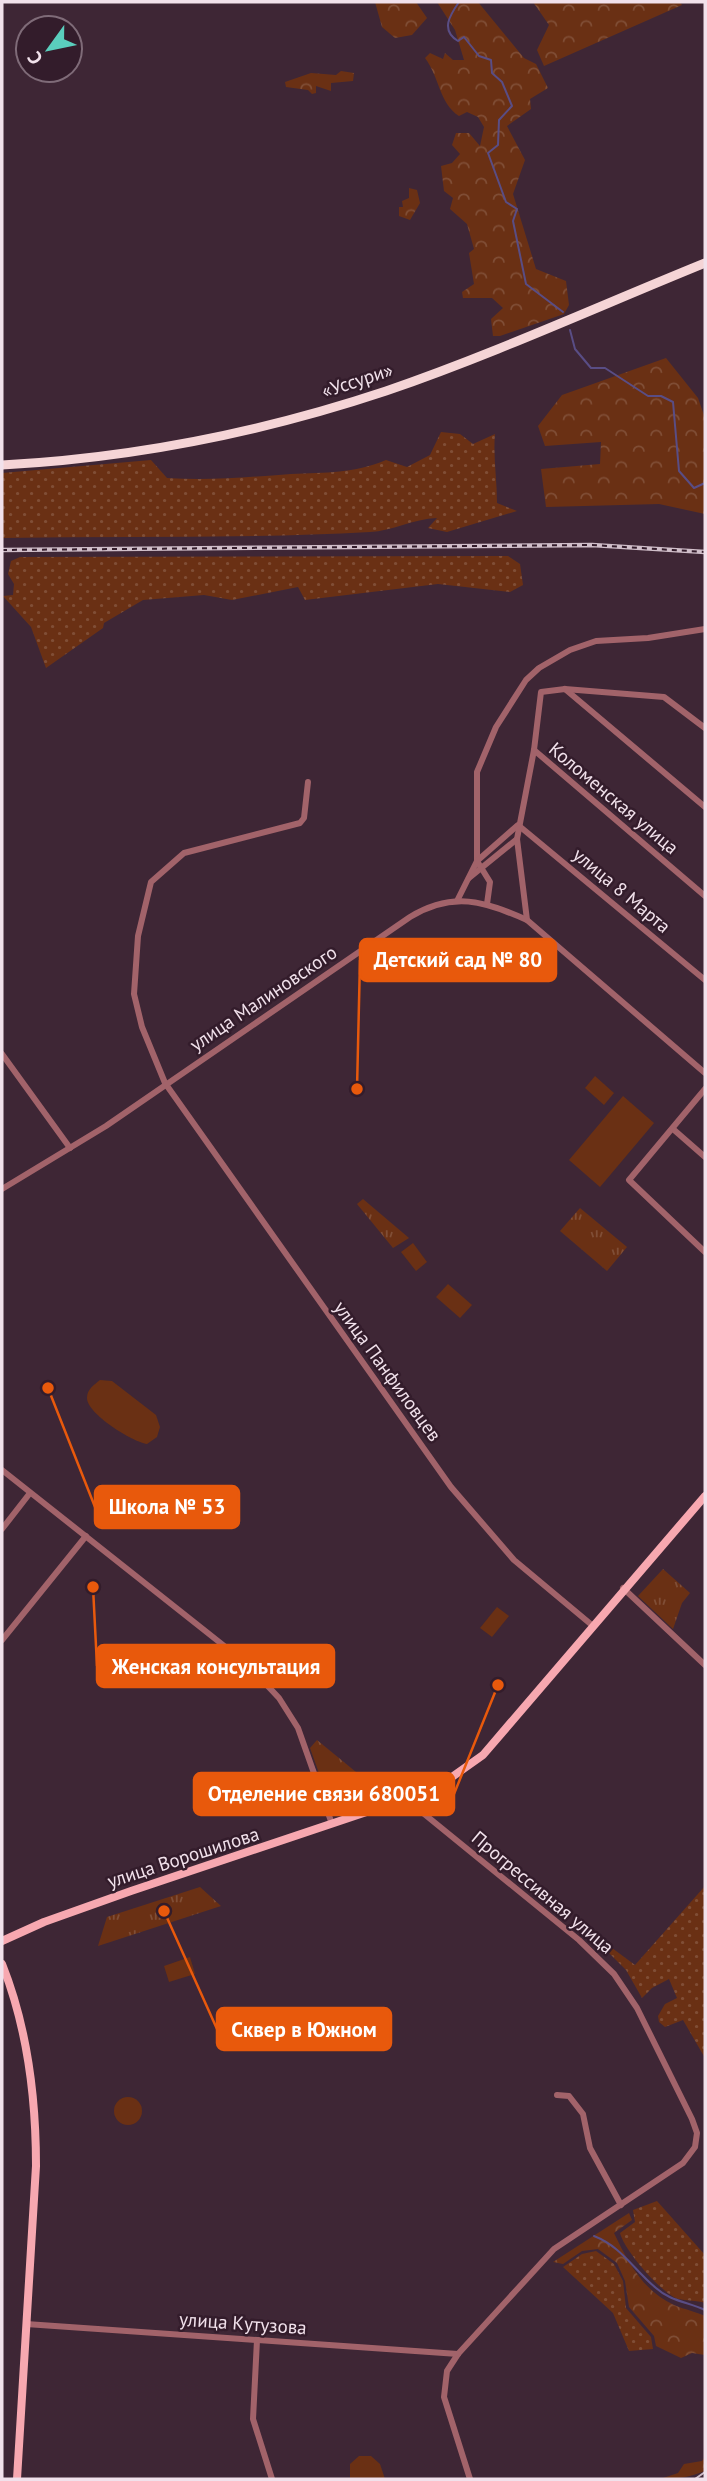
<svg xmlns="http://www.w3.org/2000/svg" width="707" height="2481" viewBox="0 0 707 2481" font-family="'PT Sans',sans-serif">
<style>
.grass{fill:url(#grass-dots)}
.forest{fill:url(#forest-crowns)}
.park{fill:url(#park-tufts)}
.pitch{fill:#6a3014}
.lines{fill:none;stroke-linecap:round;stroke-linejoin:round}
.stream{stroke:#594d85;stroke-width:2}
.minor{stroke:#a2636a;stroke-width:6}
.major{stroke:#f7a8b0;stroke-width:8}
.highway{stroke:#f5d4d6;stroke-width:9}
.tram{stroke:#d0bec9;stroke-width:2}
.rail-casing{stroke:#d0bec9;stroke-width:4.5}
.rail{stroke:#331c2b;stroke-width:2;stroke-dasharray:5;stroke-linecap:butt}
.labels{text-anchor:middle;stroke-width:5;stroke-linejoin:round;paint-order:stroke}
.street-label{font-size:19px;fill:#f1e1eb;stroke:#331c2b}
.leader{fill:none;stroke:#e8590c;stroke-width:2.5}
.callout-dot{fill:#e8590c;stroke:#331c2b;stroke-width:2.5}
.callout{fill:#e8590c;stroke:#e8590c;stroke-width:2.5}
.callout-label{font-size:21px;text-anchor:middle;font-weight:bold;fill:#fff}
</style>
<defs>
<pattern id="grass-dots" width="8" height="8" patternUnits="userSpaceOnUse" patternTransform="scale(1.75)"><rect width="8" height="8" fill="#6a3014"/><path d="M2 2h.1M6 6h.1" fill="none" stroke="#804e36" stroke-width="1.8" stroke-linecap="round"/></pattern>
<pattern id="forest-crowns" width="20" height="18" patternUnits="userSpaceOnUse" patternTransform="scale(1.75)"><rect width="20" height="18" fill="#6a3014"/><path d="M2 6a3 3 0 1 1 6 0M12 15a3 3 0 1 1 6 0" fill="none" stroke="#804e36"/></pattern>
<pattern id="park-tufts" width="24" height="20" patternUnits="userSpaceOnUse" patternTransform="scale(1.75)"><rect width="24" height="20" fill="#6a3014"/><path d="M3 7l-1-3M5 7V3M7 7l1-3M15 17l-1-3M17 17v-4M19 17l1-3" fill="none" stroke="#804e36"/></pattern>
</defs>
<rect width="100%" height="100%" fill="#3e2635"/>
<g class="grass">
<path d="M441,432l19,2 13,10 22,-10c-2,23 2,45 2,69l20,8 -70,21 -19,-4 9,-10c-24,1 -45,13 -67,14 -123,7 -246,4 -368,6v-65l149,-13 16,18c42,3 82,-1 124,-4 36,-2 62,0 95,-14l21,7 23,-12z"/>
<path d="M508,556l12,8 3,21 -13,7 -72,-8 -133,16 -7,-13 -66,13 -28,-5 -61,5 -39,23 -1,5 -57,40 -15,-41 -28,-31 10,-1 1,-11 -6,-10 3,-13 9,-4z"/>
<path d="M705,1886v172l-22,-38 -18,7 -6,-5 -1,-6 7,-12 12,-6 -8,-19 -17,9 -10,10 -16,-28 -17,-17 3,-5 23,17z"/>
<path d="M657,2201l48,54v48c-9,-3 -18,-2 -27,-4 -17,-6 -54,-49 -58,-66l15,-11 -2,-12z"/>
<path d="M596,2251l18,13 9,17 3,27 25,29 2,12 -24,2 -16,-38 -50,-46 19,-13z"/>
</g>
<g class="forest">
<path d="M375,2h41l11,16 -15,17 -17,3 -13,-11z"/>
<path d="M437,2h41l46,56 12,6 12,24 -18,11 1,10 -24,17 18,34 -12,34 23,75 30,12 3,24 -5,9 -64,22h-7l-2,-17 12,-11 -11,-10h-29l-1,-6 12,-8 -5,-31 5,-4 -7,-25 -17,-15 3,-11 -9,-7 -3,-25 11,-3 8,-9 -8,-9 4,-12h13l11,13 4,-19 -6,-10 -11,-5 -8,4c-20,-13 -19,-38 -34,-58l5,-5 13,6 2,-6 8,7h11l-9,-30z"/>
<path d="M533,2h147l2,3 -138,61 -7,-16 12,-25z"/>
<path d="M341,71l13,2 -1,8 -22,2v8l-15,-5v7l-4,1 -4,-4 -22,-3 -1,-5 26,-9 25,2z"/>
<path d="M409,188l8,2 3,13 -10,17 -11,-4v-9h4l-1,-6 7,-3z"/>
<path d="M666,358l32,40 7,20v96l-46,-10 -113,3 -5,-38 59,-5 1,-22 -56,4 -7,-20 24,-31z"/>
<path d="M629,2213l3,7 -18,13c14,29 29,58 60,72 12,5 20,6 31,11v39l-13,-2 -11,5 -25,-12 -2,-10 -25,-29 -4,-26 -8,-18 -19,-14 -16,2 -19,13 -10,-2z"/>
<path d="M705,2457v14c-15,6 -27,8 -45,8l18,-6 6,-9 18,-3z"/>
</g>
<g class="park">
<path d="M363,1199l46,39 -16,10 -36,-44z"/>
<path d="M580,1208l47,39 -20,24 -47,-40z"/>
<path d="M663,1569l27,24 -8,10 -9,26 -35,-33z"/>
<path d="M317,1740l67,55 -51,17 -23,-64z"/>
<path d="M200,1887l21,19 -123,40 9,-29z"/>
</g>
<g class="pitch">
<path d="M595,1076l19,17 -10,12 -19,-17z"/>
<path d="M623,1096l31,27 -54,64 -31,-27z"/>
<path d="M413,1243l14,19 -11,9 -15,-19z"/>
<path d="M448,1284l24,21 -12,13 -24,-21z"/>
<path d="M100,1380l12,1 44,34 4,12 -3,10 -10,7c-14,-2 -60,-30 -60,-46 0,-9 7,-13 13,-18z"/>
<path d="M497,1607l12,9 -17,21 -12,-9z"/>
<path d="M190,1957l5,17 -26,8 -5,-16z"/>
<circle cx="128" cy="2111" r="14"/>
<path d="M359,2456h12l9,8 5,15h-35v-15z"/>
</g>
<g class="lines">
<g class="stream">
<path d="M459,2c-9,13 -19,28 -1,39l6,-4 15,19 12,4 1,13 10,9 10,24 -13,14 -1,25 -10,8 18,49 11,7 -4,12 13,63 37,28"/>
<path d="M570,330l5,19 16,19h14l43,28h13l12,6 6,69 15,17 11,-5"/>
<path d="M594,2236c28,11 39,33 62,52 14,13 32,14 49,22"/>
</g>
<g class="minor">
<path d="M565,689l140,118"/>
<path d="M534,750l171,146"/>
<path d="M308,782l-4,36 -4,5 -116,30 -33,29 -13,54 -4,58 8,33 23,56 286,404 63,73 79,66"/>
<path d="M469,878l48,-39"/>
<path d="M458,899l19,-38v-89l19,-45 30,-47 13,-12 31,-18 26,-9 52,-3 57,-9"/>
<path d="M487,904l3,-22 -13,-21 41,-36 187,155"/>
<path d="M527,920l-10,-81 17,-89 7,-58 24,-3 99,8 41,31"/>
<path d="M2,1054l68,94"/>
<path d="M705,1089l-76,91 76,72"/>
<path d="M673,1129l32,28"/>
<path d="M2,1189l104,-63 304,-209c43,-26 74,-16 117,3l178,153"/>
<path d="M2,1470l245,194 32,34 19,30 34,96"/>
<path d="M2,1529l28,-36"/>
<path d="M623,1588l82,77"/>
<path d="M2,1640l84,-104"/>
<path d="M407,1800l172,140 35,34 23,34 55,111 5,14 -2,14 -12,16 -129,86 -96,105 -11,17 -3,26 26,82"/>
<path d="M557,2095l12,1 14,18 7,34 31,57"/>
<path d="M26,2324l432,30"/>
<path d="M257,2340l-4,79 19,60"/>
</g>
<g class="major">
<path d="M2,1941l42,-19 87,-31 304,-102 48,-34 222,-259"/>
<path d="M2,1964c26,65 34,133 34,202l-19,313"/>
</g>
<path class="highway" d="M2,465c129,-7 261,-33 384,-74 108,-37 213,-85 319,-128"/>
<path class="tram" d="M695,2479l10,-7"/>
<defs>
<path id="rail" d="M2,550l590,-5 113,7"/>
</defs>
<use href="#rail" class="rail-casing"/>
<use href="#rail" class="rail"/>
</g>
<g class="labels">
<g class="street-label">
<text transform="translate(357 380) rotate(-18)" y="7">«Уссури»</text>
<text transform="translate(614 798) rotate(40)" y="7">Коломенская улица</text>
<text transform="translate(622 890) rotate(40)" y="7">улица 8 Марта</text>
<text transform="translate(263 998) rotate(-34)" y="7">улица Малиновского</text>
<text transform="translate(388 1371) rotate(54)" y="7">улица Панфиловцев</text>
<text transform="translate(183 1857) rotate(-18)" y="7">улица Ворошилова</text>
<text transform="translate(543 1892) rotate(40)" y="7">Прогрессивная улица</text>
<text transform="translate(243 2323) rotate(4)" y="7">улица Кутузова</text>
</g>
</g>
<path class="leader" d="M357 1089L360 960M48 1388L95 1507M93 1587L97 1666M498 1685L454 1794M164 1911L217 2029"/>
<g class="callout-dot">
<circle cx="357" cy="1089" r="7"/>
<circle cx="48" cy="1388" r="7"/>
<circle cx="93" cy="1587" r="7"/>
<circle cx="498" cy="1685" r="7"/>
<circle cx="164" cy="1911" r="7"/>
</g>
<g class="callout">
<rect x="360" y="939" width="196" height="42" rx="7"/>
<rect x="95" y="1486" width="144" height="42" rx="7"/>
<rect x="97" y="1645" width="237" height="42" rx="7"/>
<rect x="194" y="1773" width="260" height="42" rx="7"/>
<rect x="217" y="2008" width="174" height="42" rx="7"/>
</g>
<g class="callout-label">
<text x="458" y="967">Детский сад № 80</text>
<text x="167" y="1514">Школа № 53</text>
<text x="216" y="1674">Женская консультация</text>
<text x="324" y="1801">Отделение связи 680051</text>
<text x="304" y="2037">Сквер в Южном</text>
</g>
<rect width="707" height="2481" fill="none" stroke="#f1e1eb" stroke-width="7"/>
<g transform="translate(49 49) rotate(237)"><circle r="33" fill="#331c2b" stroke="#7f6b78" stroke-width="2"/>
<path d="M0-5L12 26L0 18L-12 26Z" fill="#5acebd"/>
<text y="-10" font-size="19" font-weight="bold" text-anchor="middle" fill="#f1e1eb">С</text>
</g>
</svg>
